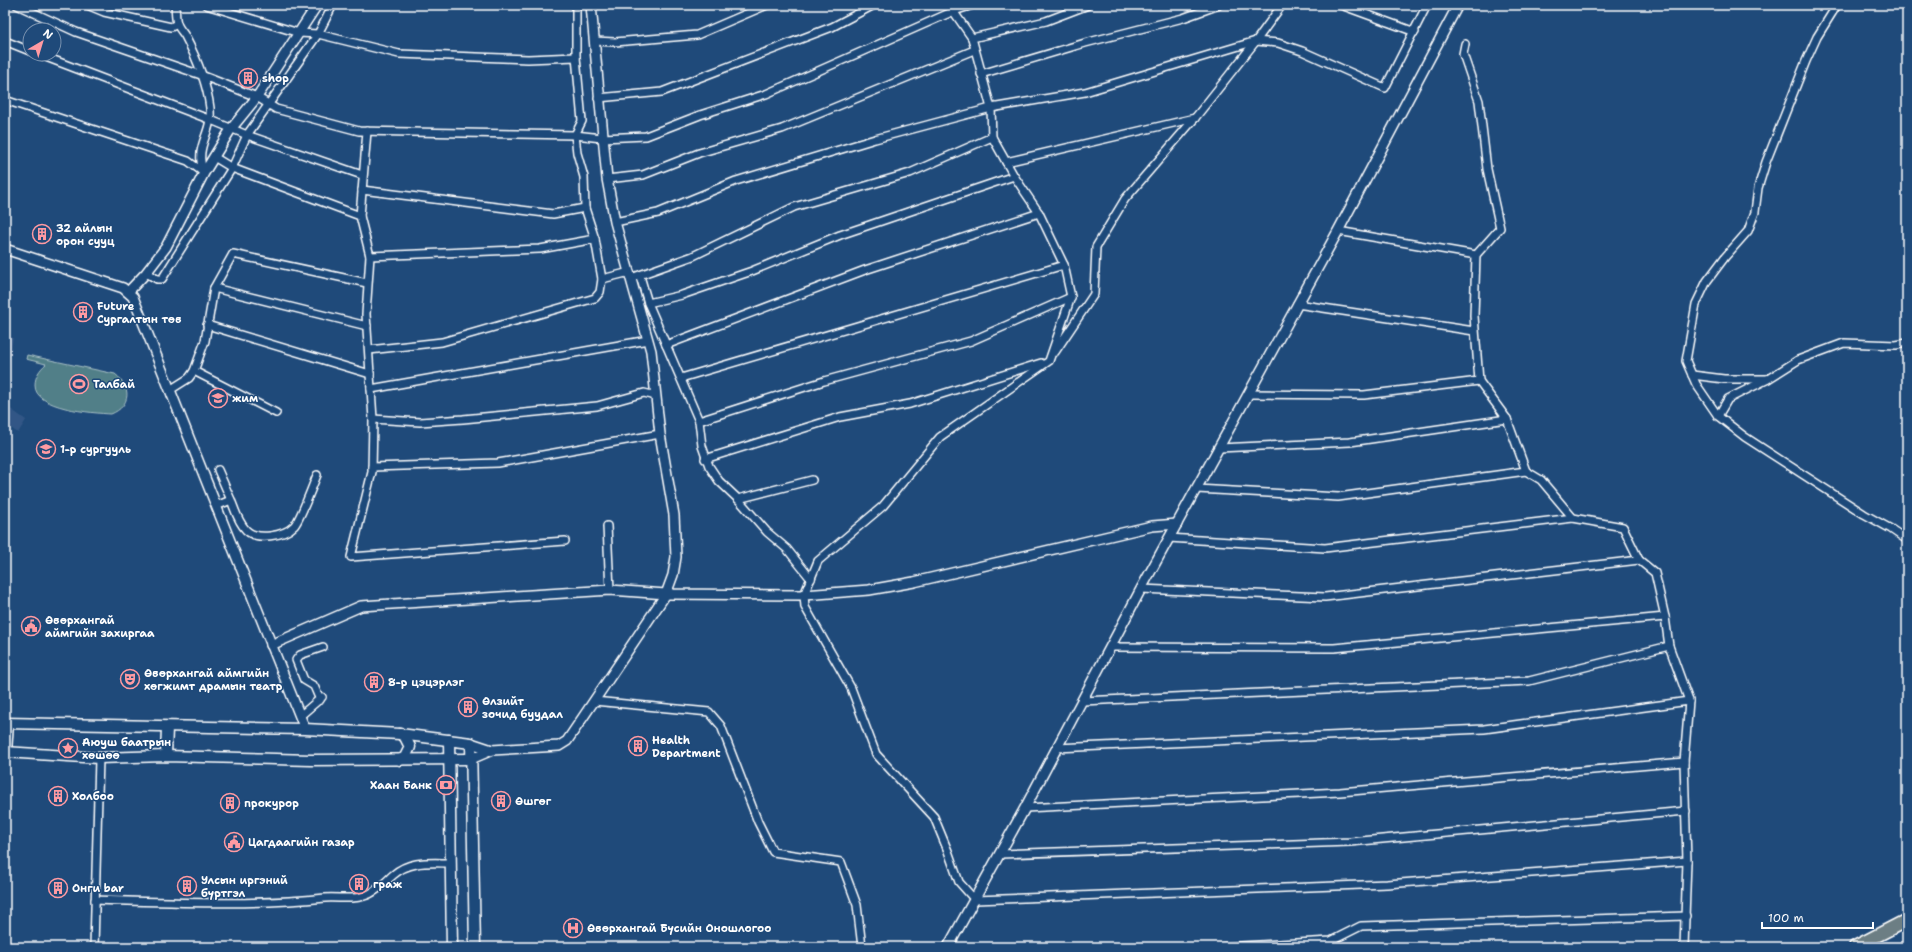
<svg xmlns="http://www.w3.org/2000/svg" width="1912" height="952" viewBox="0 0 1912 952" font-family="'Shantell Sans',sans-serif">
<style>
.built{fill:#335786}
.green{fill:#517f88;stroke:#a8bfc4}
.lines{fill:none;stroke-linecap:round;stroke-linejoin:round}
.minor-casing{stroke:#fff;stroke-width:10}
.tertiary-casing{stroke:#fff;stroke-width:12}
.secondary-casing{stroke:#fff;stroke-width:13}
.trunk-casing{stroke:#fff;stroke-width:15}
.minor{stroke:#1f4a7a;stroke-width:7}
.tertiary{stroke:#1f4a7a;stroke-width:9}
.secondary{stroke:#1f4a7a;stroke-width:10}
.trunk{stroke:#6c7e84;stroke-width:12}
.labels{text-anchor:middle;stroke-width:3;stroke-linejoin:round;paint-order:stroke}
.poi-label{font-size:11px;font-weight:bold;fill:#fff;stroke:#1f4a7a;text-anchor:start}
</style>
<rect width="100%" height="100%" fill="#1f4a7a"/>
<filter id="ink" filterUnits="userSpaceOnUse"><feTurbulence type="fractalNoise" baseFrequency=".025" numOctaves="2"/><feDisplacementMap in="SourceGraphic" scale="8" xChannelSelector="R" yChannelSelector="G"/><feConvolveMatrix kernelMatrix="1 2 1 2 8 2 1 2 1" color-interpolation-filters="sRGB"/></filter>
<g filter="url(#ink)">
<g class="built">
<path d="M5,336l8,2 -8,48z"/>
<path d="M5,405l21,15 -8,13 -13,-9z"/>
</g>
<path class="green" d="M27,355l88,19c17,13 16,32 -4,40 -18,-1 -77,-5 -76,-29 0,-9 5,-16 11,-21l-20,-5z"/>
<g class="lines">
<defs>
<g id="minor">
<path d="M17,5l59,27 125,43 56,22 19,12 83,22 216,4 27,3 44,-2 54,-21 66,-21 188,-83 19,-6"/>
<path d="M87,5l17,7 67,15 6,-3"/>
<path d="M175,5c1,6 0,13 2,18 1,5 6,9 8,13 11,21 22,48 25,72 3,27 -17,37 -6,65"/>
<path d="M206,5l93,28 19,1 81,20 129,5 48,-2"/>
<path d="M576,5v52l6,64 -7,14 2,18 7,24 1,31 10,31 7,40"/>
<path d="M949,5l23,33 19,70 1,29 22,39 25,37 25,52 7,32 -22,64 -109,76 -57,69 -65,55 -14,34 1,12 46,81 25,66 58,63 14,34 11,31 16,18 412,-16 300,-23"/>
<path d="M1341,5l74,27"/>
<path d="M1837,5l-20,32 -11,24 -40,101 -8,26 -3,24 -7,19 -23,26 -18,24 -11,23 -10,57 10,23 22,32 27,21 119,77 27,15 16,11"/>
<path d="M972,38l74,-17 42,-16"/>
<path d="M5,41l25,10"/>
<path d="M594,41l21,1 82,-7 70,-30"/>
<path d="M1465,44l-2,10 16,47 8,68 13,59 -24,27 -2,61 5,65 28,38 19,52 15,9 32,38 50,9 16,33 16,13 10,44 4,29 20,55 -5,61 3,99 -3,86"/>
<path d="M38,54l173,66 36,15 115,40"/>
<path d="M981,74l104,-31 98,-25 36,-13"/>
<path d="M598,98l64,-6 170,-65 42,-22"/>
<path d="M5,100l183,61 16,12"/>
<path d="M214,157l18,11 128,48 10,40 170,-7 55,-10"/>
<path d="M1006,162l189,-44"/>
<path d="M607,179l36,-4 56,-22 83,-24 192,-79"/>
<path d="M362,190l191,24 32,-6"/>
<path d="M360,216l7,-85"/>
<path d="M615,222l43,-9 78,-32 139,-42 116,-31 94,-16 171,-51 22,2 24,8 83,37 42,-83"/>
<path d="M1338,231l138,24"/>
<path d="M370,256l-4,58 7,105 -1,53 -21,85 214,-16"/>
<path d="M146,273l11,6h5l70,-111 15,-33 71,-101 15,-29"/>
<path d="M640,276l8,27 51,118 3,25 7,20 10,15 19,18 29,33 20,17 24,30"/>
<path d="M631,278l62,-22 101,-49 116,-34 82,-36"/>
<path d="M214,288l153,38"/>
<path d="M648,303l34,-8 70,-24 88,-36 174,-59"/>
<path d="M1297,304l177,27"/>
<path d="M207,325l163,49"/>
<path d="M666,345l199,-75 174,-57"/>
<path d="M369,350l73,-8 153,-44 5,-6 2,-13 28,-7"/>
<path d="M1055,352l39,-58 2,-47 29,-48 70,-81 61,-77 26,-36"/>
<path d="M194,371l82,42"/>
<path d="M1692,375l32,4h43"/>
<path d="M681,378l383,-113"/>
<path d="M371,389l277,-49"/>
<path d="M170,390l19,-12 5,-7 11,-30 9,-53 19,-34 134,29"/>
<path d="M1248,394l116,1 115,-14"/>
<path d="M1718,416l10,-17 40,-20 30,-19 46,-17 52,2 11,-2"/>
<path d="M373,419l47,3 43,-3 134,-13 47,-13 12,3"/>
<path d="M699,421l125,-40 147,-40 100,-44"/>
<path d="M1219,448l131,-6 157,-23"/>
<path d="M705,459l135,-42 70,-13 131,-41"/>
<path d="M372,467l126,-4 162,-29"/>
<path d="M1197,489l141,8 188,-26"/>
<path d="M738,499l74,-19"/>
<path d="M231,500c4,10 7,22 15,30 11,11 38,6 48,-4 6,-6 19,-41 23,-51"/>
<path d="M216,506l15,-6 -13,-30"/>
<path d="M607,526l3,64"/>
<path d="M1169,538l156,10 248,-30"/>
<path d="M1141,589l184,8 314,-37"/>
<path d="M1111,647l223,1 331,-31"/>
<path d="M320,700l-6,-14 -10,-6 -8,-20 4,-5 23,-8"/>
<path d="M594,701l115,11 12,14 37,96 15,30 68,10 16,43 5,42"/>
<path d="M1082,701l447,-20 140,-35"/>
<path d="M300,716l22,-19"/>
<path d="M1056,748l428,-19 205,-28"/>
<path d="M1025,808l315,-16 344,-30"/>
<path d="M1000,854l350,-12 336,-31"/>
<path d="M95,900c77,2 154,6 230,-2 12,-1 28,2 39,-2 12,-3 21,-14 29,-21 17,-15 37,-12 58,-12"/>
<path d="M94,947l5,-189"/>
<path d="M1223,947l108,-6 30,-15 325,-10"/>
</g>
<g id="tertiary">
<path d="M5,249l118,39 10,9 172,432"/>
<path d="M128,292l18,-19 20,-26 38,-74 27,-44 26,-32 60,-92"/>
<path d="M271,645l90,-39 249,-16 56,4 138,1 65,-5 45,-8 238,-56 25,-2"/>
<path d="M471,743l21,7 67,-4 8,-5 99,-147 7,-19 3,-18 -2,-42 -14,-81 -9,-83 -36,-129 -8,-43 -16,-174"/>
<path d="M471,759l21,-9"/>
<path d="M948,947l77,-139 116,-219 197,-358 120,-226"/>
</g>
<g id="secondary">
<path d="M5,723l300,6 95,5 71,9 4,204"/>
<path d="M400,734l5,3 5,10 -5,10 -5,3"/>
<path d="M449,740l3,207"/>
<path d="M5,752l94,6 67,-2 145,4 160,-1"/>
<path d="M6,752l2,-29"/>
<path d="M166,756l1,-29"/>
</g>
<path id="trunk" d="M1855,947l52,-27"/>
</defs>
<use href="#minor" class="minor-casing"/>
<use href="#tertiary" class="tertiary-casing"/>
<use href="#secondary" class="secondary-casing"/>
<use href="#trunk" class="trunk-casing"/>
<use href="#minor" class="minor"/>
<use href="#tertiary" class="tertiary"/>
<use href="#secondary" class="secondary"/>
<use href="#trunk" class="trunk"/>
</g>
</g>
<defs>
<symbol id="building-ring" viewBox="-11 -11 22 22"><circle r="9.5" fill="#1f4a7a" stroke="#ff9aa2" stroke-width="1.5"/><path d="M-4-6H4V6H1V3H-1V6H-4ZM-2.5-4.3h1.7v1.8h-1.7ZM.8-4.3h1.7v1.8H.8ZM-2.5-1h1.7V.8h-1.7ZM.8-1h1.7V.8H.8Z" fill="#ff9aa2"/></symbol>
<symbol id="stadium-ring" viewBox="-11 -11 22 22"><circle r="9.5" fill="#1f4a7a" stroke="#ff9aa2" stroke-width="1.5"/><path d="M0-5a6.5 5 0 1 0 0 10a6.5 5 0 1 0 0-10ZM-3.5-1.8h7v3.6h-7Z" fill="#ff9aa2"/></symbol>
<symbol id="school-ring" viewBox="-11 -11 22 22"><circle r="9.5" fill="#1f4a7a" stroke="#ff9aa2" stroke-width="1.5"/><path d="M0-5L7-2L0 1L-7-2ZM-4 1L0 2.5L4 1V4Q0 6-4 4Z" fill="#ff9aa2"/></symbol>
<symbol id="civic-ring" viewBox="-11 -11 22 22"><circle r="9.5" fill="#1f4a7a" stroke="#ff9aa2" stroke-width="1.5"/><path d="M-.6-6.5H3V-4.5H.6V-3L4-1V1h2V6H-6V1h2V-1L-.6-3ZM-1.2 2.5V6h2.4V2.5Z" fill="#ff9aa2"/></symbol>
<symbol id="theatre-ring" viewBox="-11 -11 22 22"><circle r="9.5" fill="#1f4a7a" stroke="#ff9aa2" stroke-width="1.5"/><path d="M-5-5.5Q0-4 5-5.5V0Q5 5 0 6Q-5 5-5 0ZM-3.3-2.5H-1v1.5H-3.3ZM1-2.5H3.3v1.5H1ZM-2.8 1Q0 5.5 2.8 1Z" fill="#ff9aa2"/></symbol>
<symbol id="sight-ring" viewBox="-11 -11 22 22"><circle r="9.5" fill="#1f4a7a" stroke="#ff9aa2" stroke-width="1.5"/><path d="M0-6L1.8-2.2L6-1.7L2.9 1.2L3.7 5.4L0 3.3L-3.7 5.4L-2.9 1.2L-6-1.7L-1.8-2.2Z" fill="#ff9aa2"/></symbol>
<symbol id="bank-ring" viewBox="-11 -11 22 22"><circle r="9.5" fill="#1f4a7a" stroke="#ff9aa2" stroke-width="1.5"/><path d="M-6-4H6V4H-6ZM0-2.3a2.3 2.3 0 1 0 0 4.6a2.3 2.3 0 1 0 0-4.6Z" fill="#ff9aa2"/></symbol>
<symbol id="hospital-ring" viewBox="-11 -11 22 22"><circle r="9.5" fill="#1f4a7a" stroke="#ff9aa2" stroke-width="1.5"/><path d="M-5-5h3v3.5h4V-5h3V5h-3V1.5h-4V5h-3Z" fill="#ff9aa2"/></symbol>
</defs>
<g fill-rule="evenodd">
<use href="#building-ring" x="237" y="67" width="22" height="22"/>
<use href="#building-ring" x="31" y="223" width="22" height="22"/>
<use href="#building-ring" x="72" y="301" width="22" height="22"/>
<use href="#stadium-ring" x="68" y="373" width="22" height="22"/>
<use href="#school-ring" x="207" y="387" width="22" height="22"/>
<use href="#school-ring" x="35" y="438" width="22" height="22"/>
<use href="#civic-ring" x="20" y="615" width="22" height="22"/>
<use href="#theatre-ring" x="119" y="668" width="22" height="22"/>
<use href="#building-ring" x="363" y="671" width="22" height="22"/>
<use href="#building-ring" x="457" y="696" width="22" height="22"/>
<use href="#building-ring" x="627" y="735" width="22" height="22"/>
<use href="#sight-ring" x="57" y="737" width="22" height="22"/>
<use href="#bank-ring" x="435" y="774" width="22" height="22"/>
<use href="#building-ring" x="47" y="785" width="22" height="22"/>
<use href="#building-ring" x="490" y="790" width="22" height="22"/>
<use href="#building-ring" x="219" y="792" width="22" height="22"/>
<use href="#civic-ring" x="223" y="831" width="22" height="22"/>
<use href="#building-ring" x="348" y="873" width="22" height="22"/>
<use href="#building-ring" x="176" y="875" width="22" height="22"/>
<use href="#building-ring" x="47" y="877" width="22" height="22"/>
<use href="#hospital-ring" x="562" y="917" width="22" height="22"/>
</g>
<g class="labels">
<g class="poi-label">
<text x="262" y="82">shop</text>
<text x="56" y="232">32 айлын<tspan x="56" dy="13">орон сууц</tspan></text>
<text x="97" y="310">Future<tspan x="97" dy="13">Сургалтын төв</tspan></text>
<text x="93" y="388">Талбай</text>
<text x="232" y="402">жим</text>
<text x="60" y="453">1-р сургууль</text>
<text x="45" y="624">Өвөрхангай<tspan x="45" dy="13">аймгийн захиргаа</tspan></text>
<text x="144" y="677">Өвөрхангай аймгийн<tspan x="144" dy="13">хөгжимт драмын театр</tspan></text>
<text x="388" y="686">8-р цэцэрлэг</text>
<text x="482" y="705">Өлзийт<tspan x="482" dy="13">зочид буудал</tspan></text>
<text x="652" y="744">Health<tspan x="652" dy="13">Department</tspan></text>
<text x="82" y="746">Аюуш баатрын<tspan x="82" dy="13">хөшөө</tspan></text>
<text x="432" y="789" text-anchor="end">Хаан Банк</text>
<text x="72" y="800">Холбоо</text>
<text x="515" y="805">Өшгөг</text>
<text x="244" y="807">прокурор</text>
<text x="248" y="846">Цагдаагийн газар</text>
<text x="201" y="884">Улсын иргэний<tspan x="201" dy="13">бүртгэл</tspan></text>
<text x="373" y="888">граж</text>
<text x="72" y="892">Онги bar</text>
<text x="587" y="932">Өвөрхангай Бүсийн Оношлогоо</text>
</g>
</g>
<rect width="1912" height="952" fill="none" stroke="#1f4a7a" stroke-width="20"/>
<rect x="10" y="10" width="1892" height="932" fill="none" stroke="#fff" stroke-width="1.5" filter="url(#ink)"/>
<g transform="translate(42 42) rotate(38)"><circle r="19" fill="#1f4a7a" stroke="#7992af"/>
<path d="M0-3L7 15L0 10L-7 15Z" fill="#ff9aa2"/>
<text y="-6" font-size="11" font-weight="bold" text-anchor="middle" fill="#ffffff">N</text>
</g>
<path d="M1762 922v6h111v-6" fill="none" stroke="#ffffff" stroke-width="2"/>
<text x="1768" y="922" font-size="12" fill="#ffffff" stroke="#1f4a7a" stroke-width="3" paint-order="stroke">100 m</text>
</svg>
